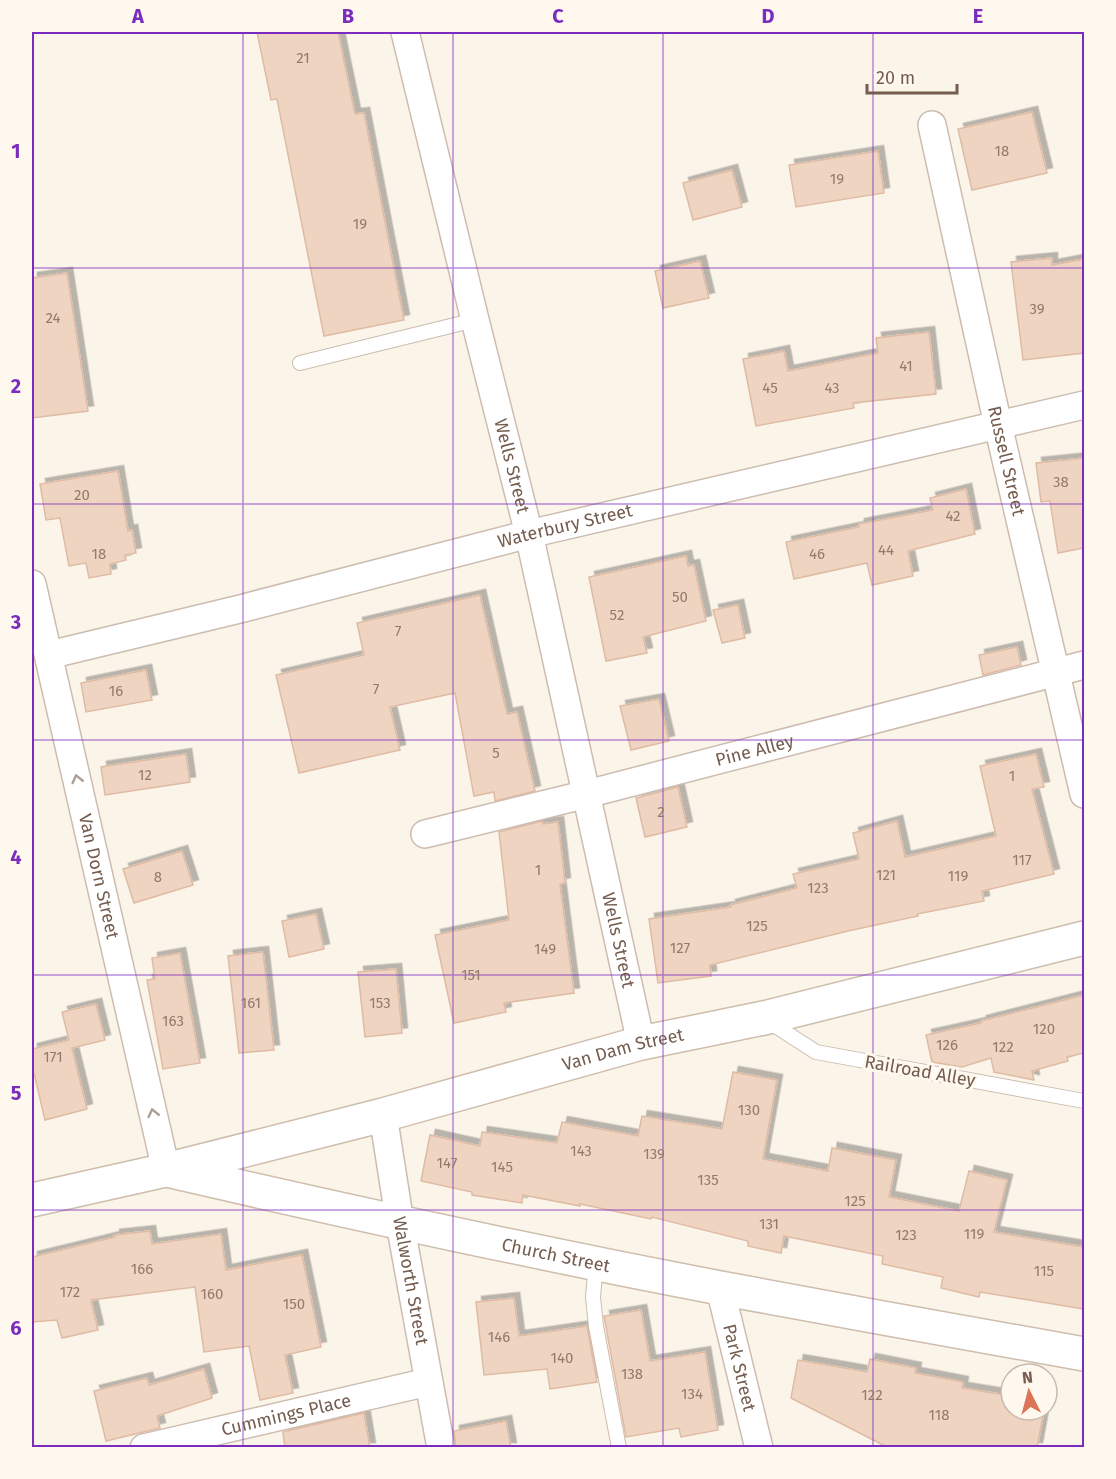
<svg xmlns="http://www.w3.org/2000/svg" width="1116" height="1479" viewBox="0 0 1116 1479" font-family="'Fira Sans',sans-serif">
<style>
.building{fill:#efd4c2;stroke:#e0bba4;stroke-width:1.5;filter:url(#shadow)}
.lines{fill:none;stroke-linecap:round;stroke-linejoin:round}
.service-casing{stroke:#cdbcb0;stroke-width:16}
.minor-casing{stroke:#cdbcb0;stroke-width:30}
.secondary-casing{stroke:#cfbdad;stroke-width:36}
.service{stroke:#fff;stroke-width:14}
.minor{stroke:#fff;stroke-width:27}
.secondary{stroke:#fff;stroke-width:33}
.oneway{stroke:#ac9d95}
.grid{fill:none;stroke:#7b2cbf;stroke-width:1.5;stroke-opacity:0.55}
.labels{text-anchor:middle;stroke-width:6;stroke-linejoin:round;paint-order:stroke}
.number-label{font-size:15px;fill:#937a6b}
.street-label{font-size:18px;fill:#745c4e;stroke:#fef8ef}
.neatline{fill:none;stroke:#7b2cbf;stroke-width:2}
.grid-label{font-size:20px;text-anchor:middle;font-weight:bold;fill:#7b2cbf}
</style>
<defs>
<filter id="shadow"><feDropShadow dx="5.5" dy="-5.5" stdDeviation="0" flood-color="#0004"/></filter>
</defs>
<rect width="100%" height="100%" fill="#fbf4e9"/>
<g class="building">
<path d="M257,32h81l17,82 9,-1 40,207 -80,16 -47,-237 -6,1z"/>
<path d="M1032,112l15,61 -75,17 -14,-61z"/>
<path d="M878,151l6,42 -88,14 -7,-42z"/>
<path d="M732,170l10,37 -49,13 -10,-37z"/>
<path d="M1052,258v7l32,-6v94l-61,7 -12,-98z"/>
<path d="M700,261l9,37 -46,10 -8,-37z"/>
<path d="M67,273l21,138 -56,7v-140z"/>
<path d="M929,332l7,62 -83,9 1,5 -98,18 -13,-67 41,-8 4,20 90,-18 -2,-15z"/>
<path d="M1084,458v90l-26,5 -8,-52 -9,1 -5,-39z"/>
<path d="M118,471l10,60 4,-1 4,23 -11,2 1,5 -16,4 1,10 -22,4 -3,-15 -17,3 -9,-48 -14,2 -6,-36z"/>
<path d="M966,489l9,45 -67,17 5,25 -41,9 -5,-22 -73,16 -8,-37 73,-15v-3l74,-14 -3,-12z"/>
<path d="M686,556l2,10 6,-1 12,56 -63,16 4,16 -41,8 -17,-84z"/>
<path d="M480,595l27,119 10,-2 18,79 -40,10 -1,-9 -20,4 -19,-103 -65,14 10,43 -101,23 -23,-98 88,-20 -7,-32z"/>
<path d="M738,605l7,33 -23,5 -9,-33z"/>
<path d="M1017,647l4,18 -38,10 -4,-20z"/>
<path d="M146,670l6,30 -66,12 -5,-29z"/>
<path d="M659,699l10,42 -38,9 -11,-44z"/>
<path d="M186,754l4,28 -85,13 -4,-28z"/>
<path d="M1036,754l8,33 -12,2 22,85 -72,17 2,10 -67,13 1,2 -70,15 -138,34 1,11 -53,7 -9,-64 82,-12 -1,-2 67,-17 -4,-14 66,-15 -6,-26 44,-12 8,36 91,-21 -16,-70z"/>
<path d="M678,787l9,40 -42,10 -9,-39z"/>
<path d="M542,821l1,3 15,-2 7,61 -5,1 14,109 -70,10 2,9 -52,11 -19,-88 74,-15 -10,-88z"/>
<path d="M182,851l11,34 -59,18 -11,-34z"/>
<path d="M316,914l8,35 -35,8 -7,-36z"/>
<path d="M263,952l11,98 -35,3 -11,-97z"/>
<path d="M180,953l20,110 -37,6 -16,-89 8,-1 -3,-21z"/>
<path d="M396,969l6,64 -37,4 -7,-65z"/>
<path d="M1084,995v58l-17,4 1,4 -36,10 2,9 -40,-8 -3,-14 -29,9 -30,-5 -6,-27 55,-12v-2z"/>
<path d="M96,1004l9,36 -33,8 15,61 -42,11 -13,-55v-16l37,-9 -7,-28z"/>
<path d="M733,1072l44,8 -14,79 65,12 4,-23 64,12 -7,37 70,14 10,-40 38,9 -13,52 90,15v62l-104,-17 -1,5 -38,-9 2,-11 -61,-13 1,-8 -99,-20 -3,17 -33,-7v-5l-96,-24 -1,2 -71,-15v2l-57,-11 -1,8 -50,-8v-3l-51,-11 9,-46 50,11 2,-14 75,11 5,-21 76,14 4,-20 80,13z"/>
<path d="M150,1231l2,13 69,-10 5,36 76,-15 19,92 -36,8 8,38 -33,7 -11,-54 -45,6 -9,-65 -104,13 7,30 -36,8 -5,-18 -25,2v-65l83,-20 -1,-2z"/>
<path d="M514,1298l5,38 68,-10 10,56 -47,7 -3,-20 -63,6 -8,-73z"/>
<path d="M641,1310l9,51 55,-9 13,78 -37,7 -2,-9 -53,9 -22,-121z"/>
<path d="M870,1359l46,9 -1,5 48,9 -1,6 49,8v14h33l-7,38 -152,-2 -94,-48 7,-38 69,12z"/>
<path d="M204,1369l8,29 -55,18 3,12 -54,13 -12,-50 53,-13 2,7z"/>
<path d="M364,1413l6,35h-85l-2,-16z"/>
<path d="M506,1421l5,27h-55l-2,-17z"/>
</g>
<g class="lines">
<defs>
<g id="service">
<path d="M300,363l175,-43"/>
<path d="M768,1021l48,31 268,49"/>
<path d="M596,1263l-3,34 3,29 23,122"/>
</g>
<g id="minor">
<path id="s1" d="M405,32l70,288 54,214 112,509"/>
<path id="s2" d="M932,125l66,300 86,369"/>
<path id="s3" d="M32,584l134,586"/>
<path id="s4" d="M49,655l191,-46 289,-75 555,-129"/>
<path id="s5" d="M425,834l162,-40 497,-129"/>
<path id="s6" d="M383,1115l17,108 41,225"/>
<path id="s7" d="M720,1288l39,160"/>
<path id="s8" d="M144,1448l284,-66"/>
</g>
<g id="secondary">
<path id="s9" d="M171,1171c182,42 365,82 549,117 121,23 243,44 364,66"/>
<path id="s10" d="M32,1200l134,-30 217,-55 258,-72 123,-25 320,-80"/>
</g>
</defs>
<use href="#service" class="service-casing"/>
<use href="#minor" class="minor-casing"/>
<use href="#secondary" class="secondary-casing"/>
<use href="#service" class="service"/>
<use href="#minor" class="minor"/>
<use href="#secondary" class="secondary"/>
</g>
<defs><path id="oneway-chevron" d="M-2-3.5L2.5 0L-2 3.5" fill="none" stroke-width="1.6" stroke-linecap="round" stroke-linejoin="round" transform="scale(1.5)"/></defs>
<g class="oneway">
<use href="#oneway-chevron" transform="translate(77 779) rotate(-103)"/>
<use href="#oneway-chevron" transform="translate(153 1113) rotate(-103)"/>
</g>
<path class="grid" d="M243,32v1416M453,32v1416M663,32v1416M873,32v1416M32,268h1052M32,504h1052M32,740h1052M32,975h1052M32,1210h1052"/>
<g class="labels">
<g class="number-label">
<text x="303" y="63">21</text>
<text x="1002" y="156">18</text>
<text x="837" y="184">19</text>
<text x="360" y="229">19</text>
<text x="1037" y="314">39</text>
<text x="53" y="323">24</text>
<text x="906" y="371">41</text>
<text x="770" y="393">45</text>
<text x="832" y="393">43</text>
<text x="1061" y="487">38</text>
<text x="82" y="500">20</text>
<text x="953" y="521">42</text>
<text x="886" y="555">44</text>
<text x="99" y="559">18</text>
<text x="817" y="559">46</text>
<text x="680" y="602">50</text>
<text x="617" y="620">52</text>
<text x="398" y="636">7</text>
<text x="376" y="694">7</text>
<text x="116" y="696">16</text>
<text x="496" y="758">5</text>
<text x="145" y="780">12</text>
<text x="1012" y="781">1</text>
<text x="661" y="817">2</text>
<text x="1022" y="865">117</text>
<text x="538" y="875">1</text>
<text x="886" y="880">121</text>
<text x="958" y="881">119</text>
<text x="158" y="882">8</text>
<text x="818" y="893">123</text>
<text x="757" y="931">125</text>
<text x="680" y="953">127</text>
<text x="545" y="954">149</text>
<text x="471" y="980">151</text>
<text x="251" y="1008">161</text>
<text x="380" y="1008">153</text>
<text x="173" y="1026">163</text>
<text x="1044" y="1034">120</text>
<text x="947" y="1050">126</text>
<text x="1003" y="1052">122</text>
<text x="53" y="1062">171</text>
<text x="749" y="1115">130</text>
<text x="581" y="1156">143</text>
<text x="654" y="1159">139</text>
<text x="447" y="1168">147</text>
<text x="502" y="1172">145</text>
<text x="708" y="1185">135</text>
<text x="855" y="1206">125</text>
<text x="769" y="1229">131</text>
<text x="974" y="1239">119</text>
<text x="906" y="1240">123</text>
<text x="142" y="1274">166</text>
<text x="1044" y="1276">115</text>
<text x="70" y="1297">172</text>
<text x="212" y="1299">160</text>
<text x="294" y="1309">150</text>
<text x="499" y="1342">146</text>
<text x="562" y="1363">140</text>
<text x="632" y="1379">138</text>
<text x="692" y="1399">134</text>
<text x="872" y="1400">122</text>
<text x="939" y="1420">118</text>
</g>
<g class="street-label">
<text dy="6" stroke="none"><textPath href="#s2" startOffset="344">Russell Street</textPath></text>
<text dy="6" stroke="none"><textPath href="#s1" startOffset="447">Wells Street</textPath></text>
<text dy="6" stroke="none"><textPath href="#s4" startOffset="532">Waterbury Street</textPath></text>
<text dy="6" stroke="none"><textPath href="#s5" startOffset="340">Pine Alley</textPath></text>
<text dy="6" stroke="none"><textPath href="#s3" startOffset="300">Van Dorn Street</textPath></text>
<text dy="6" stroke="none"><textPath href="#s1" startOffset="933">Wells Street</textPath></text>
<text dy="6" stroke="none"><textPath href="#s10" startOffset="610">Van Dam Street</textPath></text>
<text transform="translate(920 1071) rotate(10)" y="6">Railroad Alley</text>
<text dy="6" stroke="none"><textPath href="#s9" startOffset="394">Church Street</textPath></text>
<text dy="6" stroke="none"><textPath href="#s6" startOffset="168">Walworth Street</textPath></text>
<text dy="6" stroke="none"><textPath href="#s7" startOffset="82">Park Street</textPath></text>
<text dy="6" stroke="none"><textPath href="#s8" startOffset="146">Cummings Place</textPath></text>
</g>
</g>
<rect width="1116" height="1479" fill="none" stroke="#fef8ef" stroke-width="66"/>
<g transform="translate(1029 1392) rotate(354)"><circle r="28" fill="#fef8ef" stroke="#c7baaf" stroke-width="1.5"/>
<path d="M0-4.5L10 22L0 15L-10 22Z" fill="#dc7557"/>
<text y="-9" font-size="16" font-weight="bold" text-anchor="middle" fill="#745c4e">N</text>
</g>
<path d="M867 84v9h90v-9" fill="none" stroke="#745c4e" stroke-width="3"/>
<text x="876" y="84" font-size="18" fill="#745c4e" stroke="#fef8ef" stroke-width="4.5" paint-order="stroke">20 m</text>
<rect x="33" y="33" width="1050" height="1413" class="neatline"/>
<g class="grid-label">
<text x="138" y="23">A</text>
<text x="348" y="23">B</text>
<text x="558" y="23">C</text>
<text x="768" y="23">D</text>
<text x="978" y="23">E</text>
<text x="16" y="158">1</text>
<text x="16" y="393">2</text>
<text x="16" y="629">3</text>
<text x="16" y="864">4</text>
<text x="16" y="1100">5</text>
<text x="16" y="1335">6</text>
</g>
</svg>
